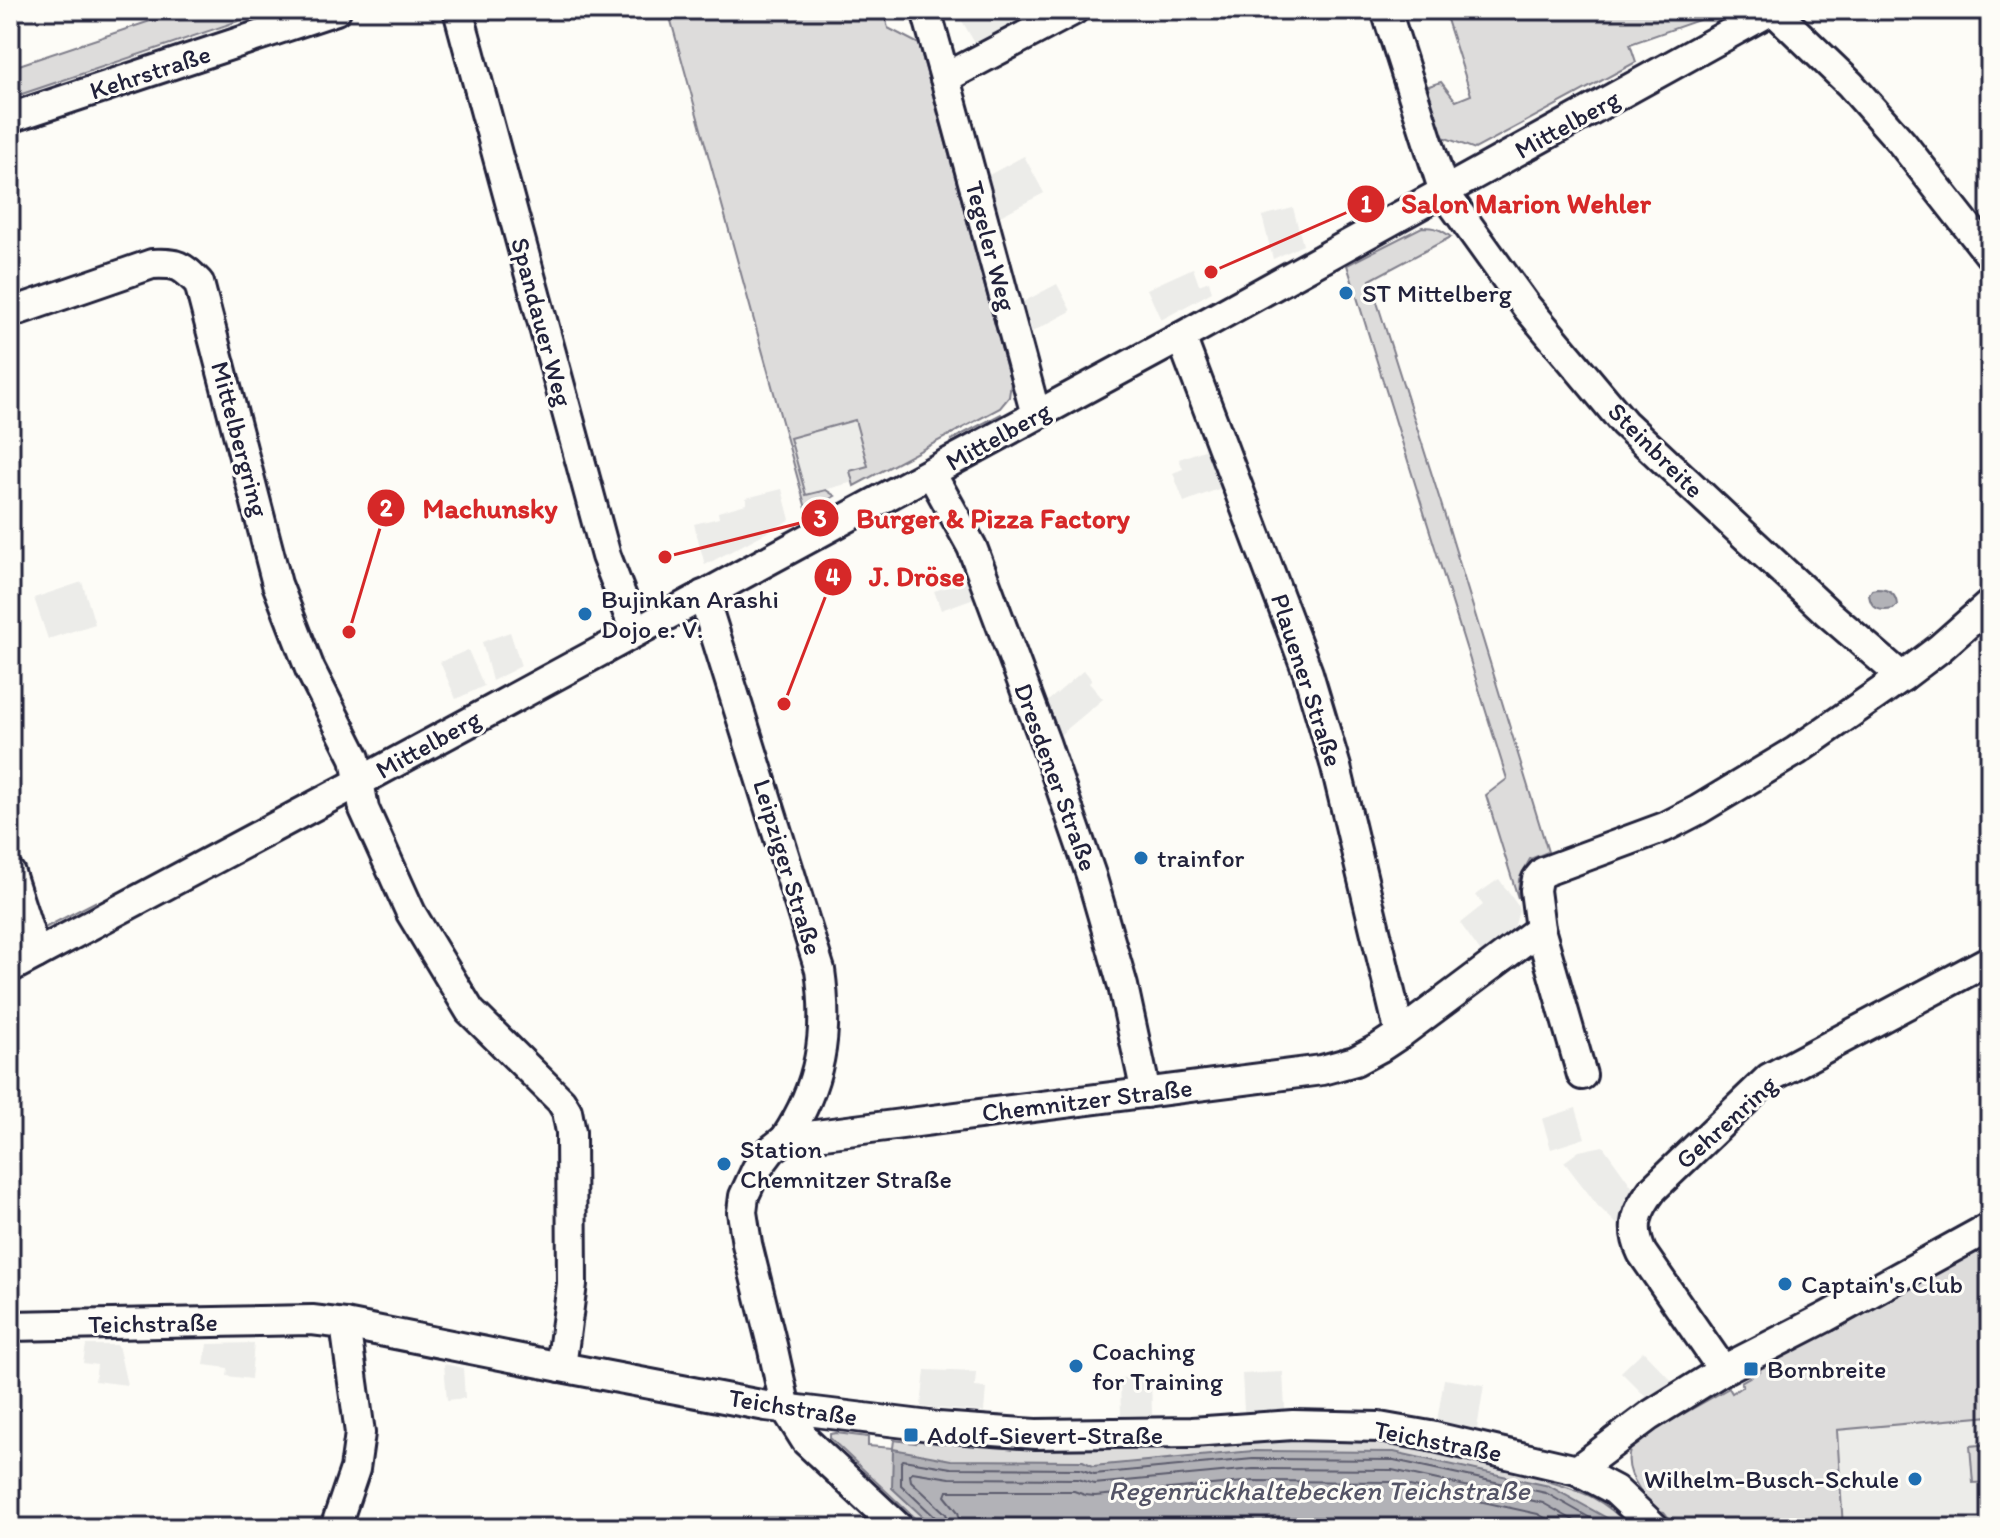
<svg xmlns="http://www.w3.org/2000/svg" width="2000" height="1538" viewBox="0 0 2000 1538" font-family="Itim,sans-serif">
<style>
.built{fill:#ecece9}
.green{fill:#dddcdb;stroke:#807f8b;stroke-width:2}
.water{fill:#b2b2b7;stroke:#787885;stroke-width:2}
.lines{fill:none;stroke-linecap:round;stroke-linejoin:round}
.shore{stroke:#5c5c6d;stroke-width:2}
.minor-casing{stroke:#22223b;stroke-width:34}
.minor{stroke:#fdfcf7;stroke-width:28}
.poi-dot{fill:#1f6fb2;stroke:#fdfcf7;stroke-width:3}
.labels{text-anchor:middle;stroke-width:6;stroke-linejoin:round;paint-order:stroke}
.street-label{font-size:26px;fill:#22223b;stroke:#fdfcf7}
.poi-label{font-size:26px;fill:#22223b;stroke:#fdfcf7;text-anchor:start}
.water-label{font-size:28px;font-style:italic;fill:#545466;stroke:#fdfcf7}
.leader{fill:none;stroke:#d62828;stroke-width:3}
.callout-dot{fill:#d62828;stroke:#fdfcf7;stroke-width:3}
.mark-label{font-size:24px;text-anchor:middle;font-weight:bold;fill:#fff}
.callout-label{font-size:28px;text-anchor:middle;font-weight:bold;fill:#d62828;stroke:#fdfcf7;stroke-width:6;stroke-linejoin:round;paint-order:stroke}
</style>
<rect width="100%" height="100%" fill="#fdfcf7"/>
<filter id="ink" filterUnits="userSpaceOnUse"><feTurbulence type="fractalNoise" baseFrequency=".0125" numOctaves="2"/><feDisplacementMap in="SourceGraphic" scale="16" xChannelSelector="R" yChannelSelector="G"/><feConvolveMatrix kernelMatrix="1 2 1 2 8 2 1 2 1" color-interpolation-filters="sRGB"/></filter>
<g filter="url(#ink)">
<g class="built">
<path d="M966,10h37l10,15 -37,20 -18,-31z"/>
<path d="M1024,156l20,37 -44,23 -11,-41z"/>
<path d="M1293,208l10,37 -30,14 -11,-43z"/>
<path d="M1193,268l6,17 10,-4 3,11 -51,28 -14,-31z"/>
<path d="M1057,284l14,27 -39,21 -9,-30z"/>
<path d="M855,419l13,47 -18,5 3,11 -46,13 -17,-57z"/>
<path d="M1207,449l14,39 -37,14 -11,-29 10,-4 -4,-10z"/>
<path d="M782,489l8,31 -85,45 -11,-41 25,-6 -1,-6 28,-8v-6z"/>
<path d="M970,580l7,17 -36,13 -7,-19z"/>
<path d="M82,582l13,42 -47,15 -14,-41z"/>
<path d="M510,632l11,34 -29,15 -10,-39z"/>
<path d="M468,650l16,36 -28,13 -16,-37z"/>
<path d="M1084,670l8,10 -3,3 14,16 -43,36 -12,-34z"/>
<path d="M1499,879l19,27 1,5 -5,17 -32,26 -22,-31 23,-18 -7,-10z"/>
<path d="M1576,1108l9,30 -34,11 -9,-30z"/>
<path d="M1603,1146l30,42 -10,42 -25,-24 -34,-44 15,-11z"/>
<path d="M254,1343l-3,36 -24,-3 1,-8 -24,-3 3,-21z"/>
<path d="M86,1345h32l9,40 -32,-4 2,-16 -14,-2z"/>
<path d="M1643,1351l30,31 -26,16 -26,-26z"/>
<path d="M444,1364l19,4 2,30 -18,2z"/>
<path d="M925,1370l51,2 -1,15 11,1 -2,24 -63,-5z"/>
<path d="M1283,1372l2,37 -41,2 -2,-37z"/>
<path d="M1151,1377l1,38h-31l-1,-37z"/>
<path d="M1444,1379l40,6 -7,44 -40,-8z"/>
<path d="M1990,1416v112h-147l-7,-98z"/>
</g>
<g class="green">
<path d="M183,10h88l-261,88v-30z"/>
<path d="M668,10h215l5,18 31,16 92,339 -2,14 -9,11 -146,78 -4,-15 18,-5 -13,-46 -65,18 16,57 20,-5 9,6 -28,16z"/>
<path d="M1444,10h262l-9,4 2,6 -69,24 6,18 -161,87 -32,-12 -17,-50 15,-5 15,19 15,-6z"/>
<path d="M1422,227c12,0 19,2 29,10l-81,43 76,239 102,333 -18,7 -11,20 -1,19 -32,-103 21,-16 -160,-514z"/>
<path d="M1001,414l4,6 -51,26 -3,-6z"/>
<path d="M95,902v7l-45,22 -6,1v-4z"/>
<path d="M1990,1239v177l-153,14 6,98h-166l-13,-16 -10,-2c-13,-18 -37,-45 -19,-69 3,-5 10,-9 15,-12l5,1 74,-42 3,5 11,-7 -2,-4 19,-11 -3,-6z"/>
<path d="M836,1433l32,4v9l25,2 1,-8 22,3 1,-7 365,1 100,2 165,37v5c41,12 54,17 85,47h-707l-95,-90v-4z"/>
<path d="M1990,1444v38l-17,1 -3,-37z"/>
</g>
<g class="water">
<path d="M1877,589c10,0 19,4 20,16l-4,4c-13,3 -22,0 -24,-14l3,-5z"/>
<path d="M893,1449l58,11 132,1 10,5 160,-15 141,1 155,34 65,36 5,6h-684l-43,-40z"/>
</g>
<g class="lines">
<g class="shore">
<path d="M940,1528l-3,-9 -36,-34v-22l2,-3 48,8 129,1 14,5 159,-15 141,1 152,33 62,35"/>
<path d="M950,1528l-1,-7 -3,-7 -35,-33 -1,-6 2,-3 38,6 128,1 16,5 159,-15 139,1 151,33 44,25"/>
<path d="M962,1528l-4,-16 -13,-16 2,-5h127l11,4 10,1 159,-15 137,1 147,32 25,14"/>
</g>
<defs>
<g id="minor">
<path d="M458,10l148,546 29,75"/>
<path d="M926,10l19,68"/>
<path d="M1386,10l58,182 82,114 98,117 204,190 74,64 37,-28 51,-45"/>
<path d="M1773,10l77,74 52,59 88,112"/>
<path d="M10,118l326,-108"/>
<path d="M10,313l142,-49c26,-1 29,1 47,19l78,301 33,85 45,89 9,51 47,104 59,98 91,90 6,10 4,21 1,152 -11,83"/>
<path d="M1181,337l127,336 28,94 64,267"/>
<path d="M1036,415l-91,-337 129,-68"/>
<path d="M931,473l41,74 74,198 45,130 32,111 23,107"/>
<path d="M703,595l117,375c9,64 1,115 -35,169"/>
<path d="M10,873l26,81"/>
<path d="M10,968l349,-186 822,-445 591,-327"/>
<path d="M1582,1075l-42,-146 -5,-39 2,-11 6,-7 122,-45 33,-17 98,-59 106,-74"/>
<path d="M10,1326l302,-6 33,4 216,43 205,39 172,21 98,7 156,-2 101,-7 86,2 51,9 147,34 38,20 40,38"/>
<path d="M1723,1370l-81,-117c-12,-26 -6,-42 11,-64l116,-111 221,-118"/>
<path d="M1577,1470l72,-54 74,-46 103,-53 164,-90"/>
<path d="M335,1528l20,-59 5,-36 -15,-109"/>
<path d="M899,1528l-93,-87 -20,-32 -14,-64 -25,-101 -5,-32 2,-16 12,-26 15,-20 14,-11 537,-69 33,-9 24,-13 21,-14 140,-105"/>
</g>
</defs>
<use href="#minor" class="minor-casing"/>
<use href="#minor" class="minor"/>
</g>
</g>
<g class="poi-dot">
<circle cx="1346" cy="293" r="8"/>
<circle cx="585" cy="614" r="8"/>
<circle cx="1141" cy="858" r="8"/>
<circle cx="724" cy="1164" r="8"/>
<circle cx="1785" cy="1284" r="8"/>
<circle cx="1076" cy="1366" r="8"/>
<rect x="1743" y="1361" width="16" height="16" rx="4"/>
<rect x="903" y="1427" width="16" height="16" rx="4"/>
<circle cx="1915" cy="1479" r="8"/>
</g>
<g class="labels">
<g class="street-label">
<text transform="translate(150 72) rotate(-18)" y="9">Kehrstraße</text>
<text transform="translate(1567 124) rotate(-29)" y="9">Mittelberg</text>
<text transform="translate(991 246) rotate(75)" y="9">Tegeler Weg</text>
<text transform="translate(542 322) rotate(75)" y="9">Spandauer Weg</text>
<text transform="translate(998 436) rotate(-29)" y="9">Mittelberg</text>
<text transform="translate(240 439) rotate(75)" y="9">Mittelbergring</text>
<text transform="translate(1656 450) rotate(45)" y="9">Steinbreite</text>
<text transform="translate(1307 680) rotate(72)" y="9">Plauener Straße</text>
<text transform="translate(428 744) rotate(-29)" y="9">Mittelberg</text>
<text transform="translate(1056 777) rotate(70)" y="9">Dresdener Straße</text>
<text transform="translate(788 867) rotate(73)" y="9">Leipziger Straße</text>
<text transform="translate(1087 1100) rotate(-7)" y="9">Chemnitzer Straße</text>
<text transform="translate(1726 1122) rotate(-42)" y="9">Gehrenring</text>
<text transform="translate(153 1323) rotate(-1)" y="9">Teichstraße</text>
<text transform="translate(793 1407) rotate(9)" y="9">Teichstraße</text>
<text transform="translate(1438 1441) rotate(11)" y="9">Teichstraße</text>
</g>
<g class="poi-label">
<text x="1362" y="302">ST Mittelberg</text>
<text x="601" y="608">Bujinkan Arashi<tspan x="601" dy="30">Dojo e. V.</tspan></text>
<text x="1157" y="867">trainfor</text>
<text x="740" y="1158">Station<tspan x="740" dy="30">Chemnitzer Straße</tspan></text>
<text x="1801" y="1293">Captain's Club</text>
<text x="1092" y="1360">Coaching<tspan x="1092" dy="30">for Training</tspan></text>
<text x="1767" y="1378">Bornbreite</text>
<text x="927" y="1444">Adolf-Sievert-Straße</text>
<text x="1899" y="1488" text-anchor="end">Wilhelm-Busch-Schule</text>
</g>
<g class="water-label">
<text x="1319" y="1500">Regenrückhaltebecken Teichstraße</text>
</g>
</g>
<path class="leader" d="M1211 272L1366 204M349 632L386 508M665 557L820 518M784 704L833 577"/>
<g class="callout-dot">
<circle cx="1211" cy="272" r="8"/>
<circle cx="349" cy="632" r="8"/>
<circle cx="665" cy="557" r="8"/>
<circle cx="784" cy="704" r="8"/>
<circle cx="1366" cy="204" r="20"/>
<circle cx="386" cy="508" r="20"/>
<circle cx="820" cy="518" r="20"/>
<circle cx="833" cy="577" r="20"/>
</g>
<g class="mark-label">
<text x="1366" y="212">1</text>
<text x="386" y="516">2</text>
<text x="820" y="527">3</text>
<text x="833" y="585">4</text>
</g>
<g class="callout-label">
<text x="1526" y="213">Salon Marion Wehler</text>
<text x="490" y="518">Machunsky</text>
<text x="993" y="528">Burger &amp; Pizza Factory</text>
<text x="917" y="586">J. Dröse</text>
</g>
<rect width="2000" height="1538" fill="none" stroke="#fdfcf7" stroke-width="40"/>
<rect x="20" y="20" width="1960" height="1498" fill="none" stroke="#22223b" stroke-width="3" filter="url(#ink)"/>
</svg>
